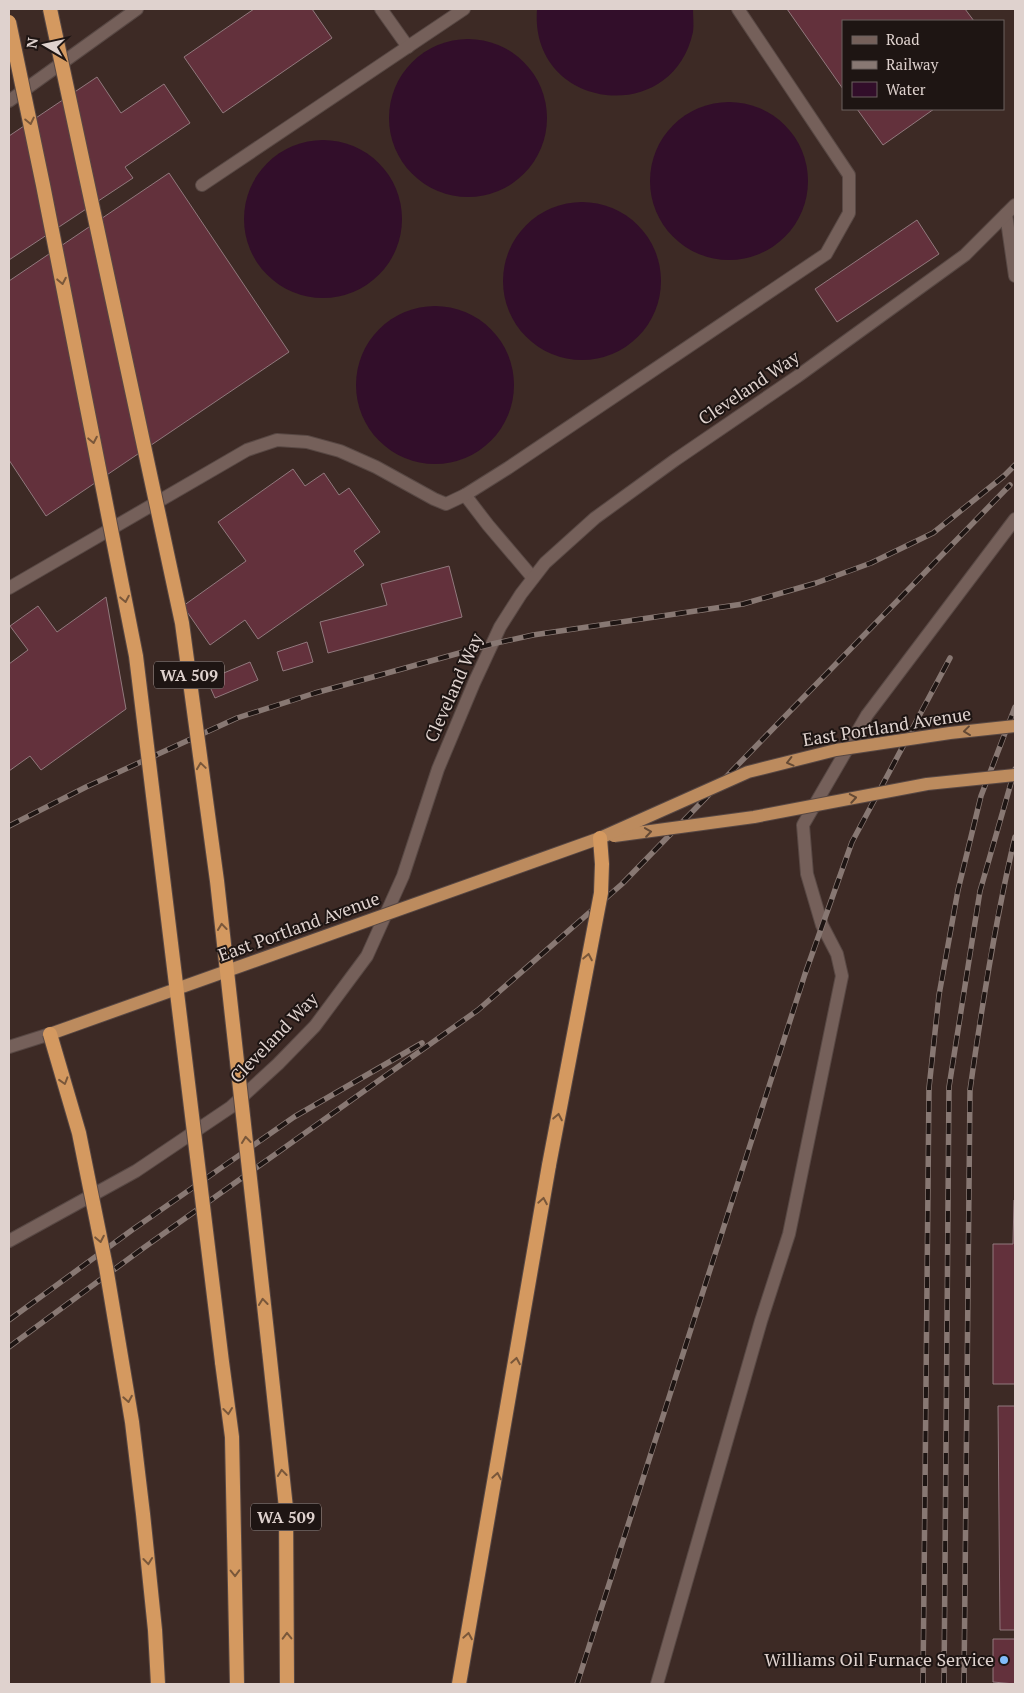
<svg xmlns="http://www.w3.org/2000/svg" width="1024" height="1693" viewBox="0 0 1024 1693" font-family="'PT Serif',serif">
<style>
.water{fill:#320e2a}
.building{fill:#63313c;stroke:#91797d}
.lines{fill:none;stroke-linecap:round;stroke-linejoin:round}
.service-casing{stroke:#584844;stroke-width:14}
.minor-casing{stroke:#584844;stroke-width:14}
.tertiary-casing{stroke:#584844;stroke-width:14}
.trunk-casing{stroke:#584844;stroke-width:16}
.service{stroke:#75605a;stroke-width:12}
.minor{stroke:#75605a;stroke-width:12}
.tertiary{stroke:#75605a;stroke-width:12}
.trunk{stroke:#d49960;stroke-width:14}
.rail-casing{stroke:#887873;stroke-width:5.5}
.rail{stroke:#1e1513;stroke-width:4;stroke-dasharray:11;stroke-linecap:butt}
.primary-bridge-casing{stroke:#584844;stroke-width:14;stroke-linecap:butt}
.trunk-bridge-casing{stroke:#584844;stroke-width:16;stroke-linecap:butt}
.primary-bridge{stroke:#bc8b5e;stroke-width:12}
.trunk-bridge{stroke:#d49960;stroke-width:14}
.oneway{stroke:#79573a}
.oneway2{stroke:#654a35}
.poi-dot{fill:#81bdfa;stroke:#1e1513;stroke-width:2}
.labels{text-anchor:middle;stroke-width:4;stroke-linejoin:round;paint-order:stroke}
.shield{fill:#1e1513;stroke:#a59996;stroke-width:1}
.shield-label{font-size:16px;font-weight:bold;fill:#dfd2ce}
.street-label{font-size:18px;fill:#dfd2ce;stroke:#1e1513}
.poi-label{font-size:18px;fill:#dfd2ce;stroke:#1e1513;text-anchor:end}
</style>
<rect width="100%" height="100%" fill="#3d2a25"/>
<g class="water">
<path d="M537,9h156c0,7 1,16 0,23 -21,97 -164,78 -156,-23z"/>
<circle cx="468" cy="118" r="79"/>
<circle cx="729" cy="181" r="79"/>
<circle cx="323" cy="219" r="79"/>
<circle cx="582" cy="281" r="79"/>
<circle cx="435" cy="385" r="79"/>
</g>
<g class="building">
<path d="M254,9h58l20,29 -109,75 -39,-56z"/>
<path d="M787,9h178l9,12h-131v68z"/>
<path d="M97,77l24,36 43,-29 26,39 -65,44 8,11 -124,82v-124z"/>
<path d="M857,109h77l-51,36z"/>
<path d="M169,173l120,179 -243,164 -37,-56v-179z"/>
<path d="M917,220l22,34 -102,68 -22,-33z"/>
<path d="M293,469l12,17 19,-13 15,22 10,-7 31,44 -26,19 10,14 -106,74 -13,-19 -35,25 -27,-39 63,-45 -28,-39z"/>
<path d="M449,566l13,51 -134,36 -8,-31 67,-17 -6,-21z"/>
<path d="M106,597l20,112 -85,61 -11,-14 -21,15v-107l19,-14 -18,-24 28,-20 19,26z"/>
<path d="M307,642l6,20 -30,9 -6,-19z"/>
<path d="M250,662l8,18 -43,18 -8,-18z"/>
<path d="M1014,1200h1v184h-22v-140h20z"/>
<path d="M998,1406h17v224h-15z"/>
<path d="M993,1639h22v45l-22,-2z"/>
</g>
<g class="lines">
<defs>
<g id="service">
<path d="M381,9l27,38"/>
<path d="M9,101l128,-92"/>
<path d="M202,185l262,-176"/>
<path d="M1006,214l9,62"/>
<path d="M465,495l23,30 45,53"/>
<path d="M9,588l238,-138 30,-10 30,2 33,9 36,16 58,32 12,5 19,-9 43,-27 318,-214 23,-41v-38l-111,-166"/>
<path d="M657,1684l104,-363 28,-87 53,-258 -5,-22 -15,-29 -15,-51 -4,-49 64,-110 148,-196"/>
</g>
<path id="minor" d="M9,1241l127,-70 95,-64 47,-43 37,-38 52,-70 36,-80 35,-107 36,-86 26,-56 21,-33 24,-31 50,-45 80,-58 123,-84 167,-121 50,-50"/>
<path id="tertiary" d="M9,1047l41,-13"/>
<g id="trunk">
<path d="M269,1350l17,158 1,176"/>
<path d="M222,1362l10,75 5,247"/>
<path d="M459,1684l90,-519"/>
</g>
</defs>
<use href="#service" class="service-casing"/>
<use href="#minor" class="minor-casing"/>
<use href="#tertiary" class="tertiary-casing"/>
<use href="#trunk" class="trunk-casing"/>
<use href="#service" class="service"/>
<use href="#minor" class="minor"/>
<use href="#tertiary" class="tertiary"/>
<use href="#trunk" class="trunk"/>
<defs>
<g id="rail">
<path d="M9,826l77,-39 151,-69 78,-25 177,-49 41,-9 210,-31 73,-21 55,-20 62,-30 71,-57 11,-11"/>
<path d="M9,1320l123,-90 162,-113 128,-74"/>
<path d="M9,1347l133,-98 336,-239 144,-126 388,-399"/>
<path d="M577,1684l228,-710 47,-132 98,-184"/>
<path d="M923,1684l6,-596 10,-93 19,-105 23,-94 34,-89"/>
<path d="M944,1684l5,-597 31,-196 35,-122"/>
<path d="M964,1684l6,-594c12,-85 25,-169 45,-253"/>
</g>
</defs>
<use href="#rail" class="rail-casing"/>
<use href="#rail" class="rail"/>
<defs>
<g id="primary-bridge">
<path d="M614,836l140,-19 173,-33 88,-9"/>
<path d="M50,1034l550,-196 148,-66 88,-22 114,-17 65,-7"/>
</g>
<g id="trunk-bridge">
<path d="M50,9l132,614 35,258 52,469"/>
<path d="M9,22l34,163 93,471 86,706"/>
<path d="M50,1034l29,99 27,134 26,155 11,92 12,116 3,54"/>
<path d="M549,1165l52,-272 1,-29 -2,-26"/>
</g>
</defs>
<use href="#primary-bridge" class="primary-bridge-casing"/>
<use href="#trunk-bridge" class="trunk-bridge-casing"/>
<use href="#primary-bridge" class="primary-bridge"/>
<use href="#trunk-bridge" class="trunk-bridge"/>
</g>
<defs><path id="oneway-chevron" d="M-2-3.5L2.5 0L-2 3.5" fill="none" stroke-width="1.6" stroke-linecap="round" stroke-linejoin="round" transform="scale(1.25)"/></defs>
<g class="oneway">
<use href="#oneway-chevron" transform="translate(30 121) rotate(78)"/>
<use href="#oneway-chevron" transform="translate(62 281) rotate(79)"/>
<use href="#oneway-chevron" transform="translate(93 440) rotate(79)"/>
<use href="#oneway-chevron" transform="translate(125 599) rotate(79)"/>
<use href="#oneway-chevron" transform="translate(201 766) rotate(-98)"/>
<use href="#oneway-chevron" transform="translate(222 927) rotate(-96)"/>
<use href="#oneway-chevron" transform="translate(588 957) rotate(-79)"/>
<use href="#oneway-chevron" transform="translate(64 1081) rotate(73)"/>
<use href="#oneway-chevron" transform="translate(558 1117) rotate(-79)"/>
<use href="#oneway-chevron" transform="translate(246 1140) rotate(-96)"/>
<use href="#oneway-chevron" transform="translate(543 1201) rotate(-80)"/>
<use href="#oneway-chevron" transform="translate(100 1239) rotate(79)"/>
<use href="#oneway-chevron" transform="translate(263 1302) rotate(-96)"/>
<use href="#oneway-chevron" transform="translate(516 1361) rotate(-80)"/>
<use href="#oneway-chevron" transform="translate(128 1399) rotate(80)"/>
<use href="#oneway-chevron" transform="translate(228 1411) rotate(83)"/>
<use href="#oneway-chevron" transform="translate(282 1473) rotate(-96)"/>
<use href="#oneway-chevron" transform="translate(497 1476) rotate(-80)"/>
<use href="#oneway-chevron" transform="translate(148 1561) rotate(84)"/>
<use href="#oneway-chevron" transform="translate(235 1573) rotate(89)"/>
<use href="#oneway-chevron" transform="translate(287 1636) rotate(-91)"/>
<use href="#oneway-chevron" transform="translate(468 1636) rotate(-80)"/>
</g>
<g class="oneway2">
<use href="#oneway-chevron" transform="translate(967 731) rotate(173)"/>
<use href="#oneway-chevron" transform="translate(790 762) rotate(166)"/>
<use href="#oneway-chevron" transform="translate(853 798) rotate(-10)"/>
<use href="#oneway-chevron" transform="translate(648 832) rotate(-8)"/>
</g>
<circle class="poi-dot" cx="1004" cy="1660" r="5"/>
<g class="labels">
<g class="shield">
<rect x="154" y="661.5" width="70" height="27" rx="4"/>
<rect x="251" y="1503.5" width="70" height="27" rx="4"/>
</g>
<g class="shield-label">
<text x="189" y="681">WA 509</text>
<text x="286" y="1523">WA 509</text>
</g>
<g class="street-label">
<text transform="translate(749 388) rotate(-34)" y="6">Cleveland Way</text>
<text transform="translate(454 688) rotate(-66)" y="6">Cleveland Way</text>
<text transform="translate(887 727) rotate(-9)" y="6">East Portland Avenue</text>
<text transform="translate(299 927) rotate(-20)" y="6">East Portland Avenue</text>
<text transform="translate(274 1038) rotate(-46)" y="6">Cleveland Way</text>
</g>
<g class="poi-label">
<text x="994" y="1666">Williams Oil Furnace Service</text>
</g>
</g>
<rect width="1024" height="1693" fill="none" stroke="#dfd2ce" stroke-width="20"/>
<rect x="842" y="20" width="162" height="90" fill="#1e1513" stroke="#6b615e"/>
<rect x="852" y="36" width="25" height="8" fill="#75605a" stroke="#6b615e"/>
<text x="886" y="45" font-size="15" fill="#dfd2ce">Road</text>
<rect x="852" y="61" width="25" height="8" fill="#887873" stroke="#6b615e"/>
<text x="886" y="70" font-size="15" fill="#dfd2ce">Railway</text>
<rect x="852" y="82" width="25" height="15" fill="#320e2a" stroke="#6b615e"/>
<text x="886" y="95" font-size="15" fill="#dfd2ce">Water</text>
<g transform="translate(45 45) rotate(279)" stroke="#1e1513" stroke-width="4" paint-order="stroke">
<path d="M0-4L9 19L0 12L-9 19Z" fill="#dfd2ce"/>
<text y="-8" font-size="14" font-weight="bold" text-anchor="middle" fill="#dfd2ce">N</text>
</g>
</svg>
